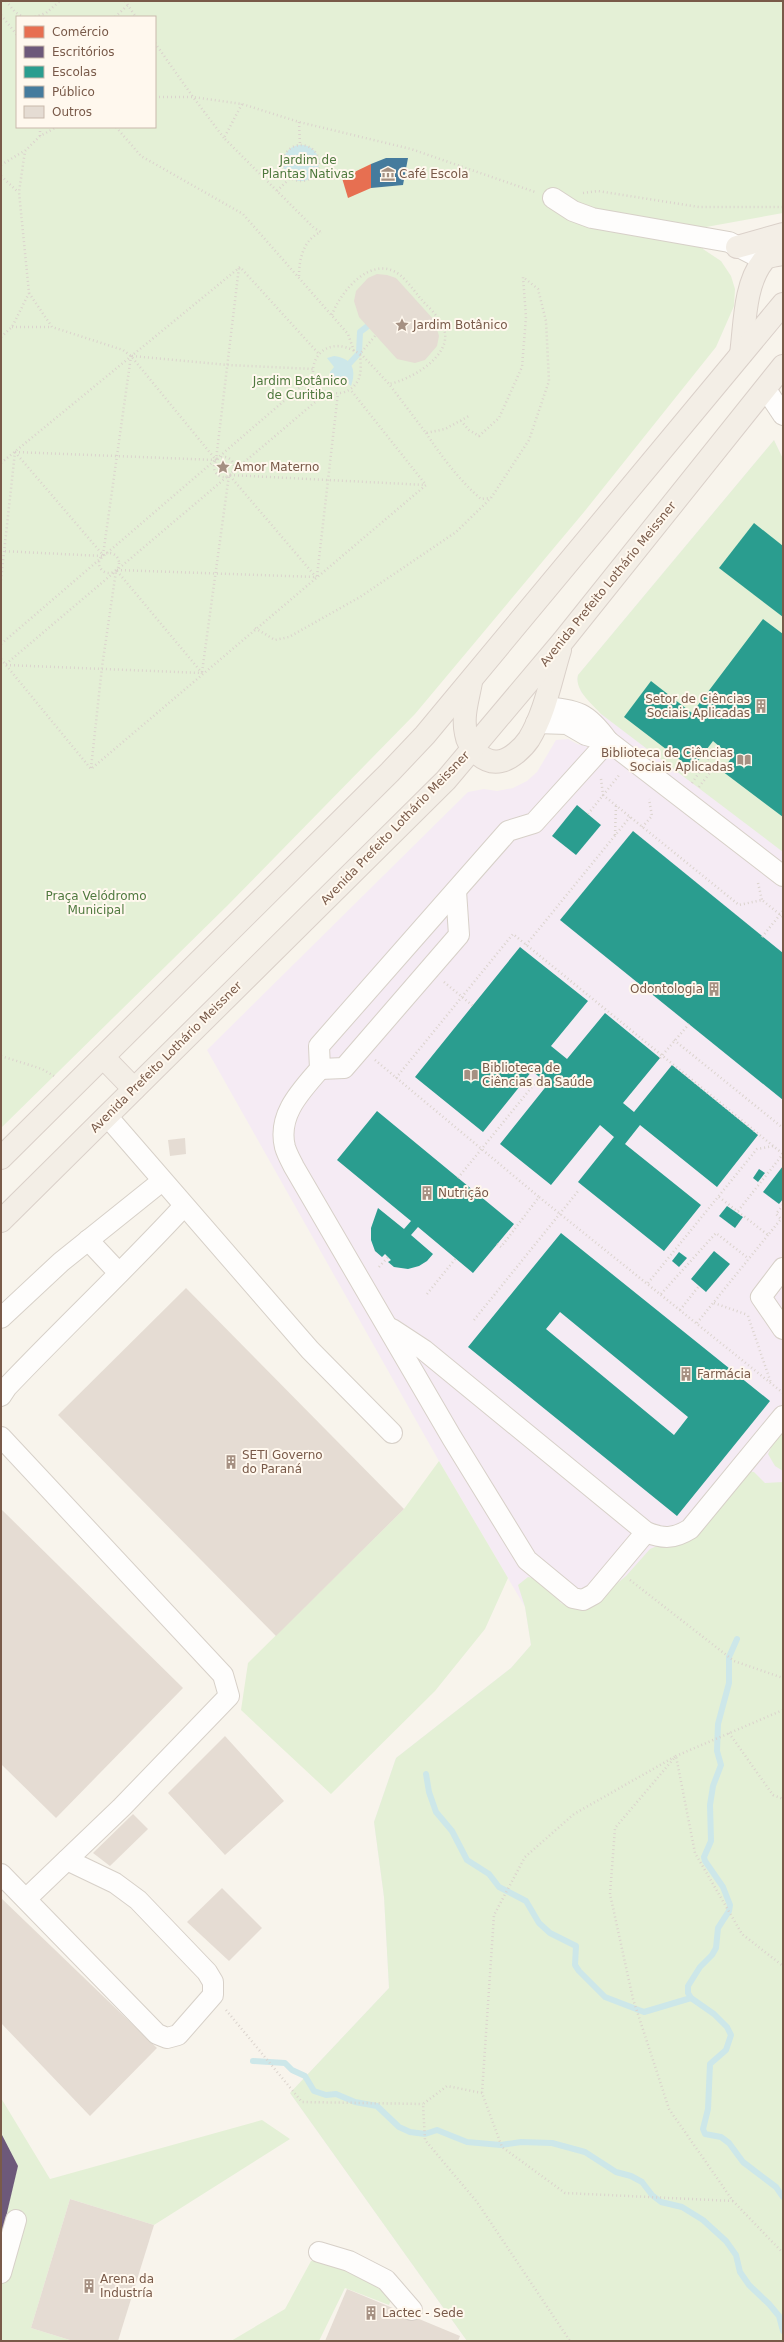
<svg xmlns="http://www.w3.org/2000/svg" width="784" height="2342" viewBox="0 0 784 2342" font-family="'DejaVu Sans',sans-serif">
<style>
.education{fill:#f5ebf4}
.green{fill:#e4f0d6;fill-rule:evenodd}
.water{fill:#cde7e9}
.shops{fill:#e76f51}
.offices{fill:#6d597a}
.schools{fill:#2a9d8f;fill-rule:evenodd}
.public{fill:#457b9d}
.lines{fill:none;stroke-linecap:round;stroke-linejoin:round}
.stream{stroke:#cde7e9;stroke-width:6}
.building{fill:#e5dcd3}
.minor-casing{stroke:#d7d0c8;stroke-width:22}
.major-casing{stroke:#dad0c9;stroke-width:24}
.path{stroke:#dbd3cd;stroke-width:2.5;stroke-dasharray:1 3;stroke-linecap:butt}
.minor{stroke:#fefdfc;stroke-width:20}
.major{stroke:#f3eee6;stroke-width:22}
.labels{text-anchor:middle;stroke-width:4;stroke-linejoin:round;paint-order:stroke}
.park-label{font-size:12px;fill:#4f793e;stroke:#fff8ee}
.poi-label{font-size:12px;fill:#795a49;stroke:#fff8ee;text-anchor:start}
.street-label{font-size:12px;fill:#795a49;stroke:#fff8ee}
</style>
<rect width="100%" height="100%" fill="#f8f4ec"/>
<path class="education" d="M774,440l9,19v1882h-316l-177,-248 99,-105 -5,-91 -10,-75 22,-64 115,-90 20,-23 -6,-38 -86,-146 -232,-411 261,-258 16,-3 13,2 16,-3 14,-7 10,-9 19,-32 12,-1 11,6 22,-31 -20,-22 -4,-13 1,-4z"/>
<g class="green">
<path d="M1,1h782v212l-77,14 -3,22 18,12 10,15 4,13 -1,17 -18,41 -132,165 -169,202 -188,192 -226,222zM17,17h138v110h-138z"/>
<path d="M774,440l9,19v393l-182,-138c-9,-10 -27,-24 -23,-39z"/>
<path d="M783,1428v43l-8,-5 -7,-12 8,-17z"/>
<path d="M439,1461l69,117 -23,51 -50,62 -104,103 -90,-84 7,-47 156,-154z"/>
<path d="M746,1471l8,1 11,11 18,-1v859h-316l-177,-248 99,-105 -5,-91 -10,-75 22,-64 115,-90 20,-23 -6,-38 -7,-22 10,-8 15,3 18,23 16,7 15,-6 34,-28 24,-27 19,-8z"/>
<path d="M1,2098l49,81 212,-59 28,19 -136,86 -84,-26 -39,129 42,13h-72z"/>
<path d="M326,2259l68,32 -5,14 -44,-17 -26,53h-88l54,-32 26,-48z"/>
</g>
<g class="water">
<circle cx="301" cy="163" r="18"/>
<path d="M334,356c18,2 23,14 17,30l-9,-9 -6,3 -5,-2 -1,-6 4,-5 -7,-9z"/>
</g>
<path class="shops" d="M371,164v24l-23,10 -6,-20z"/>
<path class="offices" d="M1,2133l17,33 -16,68h-1z"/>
<g class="schools">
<path d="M754,523l29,23v71l-64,-49z"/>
<path d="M763,619l20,15v183l-61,-46 10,-14 -19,-16 -21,28 -68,-52 27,-36 41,32z"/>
<path d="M577,805l24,20 -25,30 -24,-19z"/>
<path d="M633,831l150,122v147l-223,-180z"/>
<path d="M520,947l68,54 -37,45 16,13 38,-46 55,45 -37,45 11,9 38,-47 86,70 -41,52 -77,-62 -15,19 76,61 -37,46 -86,-69 36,-45 -14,-12 -49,60 -51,-41 48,-60 -16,-13 -49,61 -68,-55z"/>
<path d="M377,1111l137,113 -41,49 -55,-46 -7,8 22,19 -6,7 -8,5 -11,3 -14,-2 -6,-5 3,-2 -6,-6 -3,3 -7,-6 -4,-11v-12l7,-20 26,21 7,-8 -74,-61z"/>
<path d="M783,1166v33l-4,5 -16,-12z"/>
<path d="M759,1169l6,4 -7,9 -5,-4z"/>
<path d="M727,1206l16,11 -8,11 -16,-12z"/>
<path d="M561,1233l209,168 -93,115 -209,-169zM560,1312l128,105 -14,18 -128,-106z"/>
<path d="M714,1251l16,13 -24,28 -15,-13z"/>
<path d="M679,1252l8,6 -8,9 -7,-6z"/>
</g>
<path class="public" d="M386,158h22l-5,27 -32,3v-24z"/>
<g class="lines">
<g class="stream">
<path d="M350,363l9,-10 1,-21 13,-10"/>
<path d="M737,1639l-8,18v26l-11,41 -1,27 4,14 -8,21 -3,19 1,36 -7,16 1,4 18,26 7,18 -1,6 -11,17 -2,20 -4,7 -12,12 -12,19v7l3,5 23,16 13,13 4,8 -5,15 -16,14 -2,45 -5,20 2,5 16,3 8,6 14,19 33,25 7,10"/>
<path d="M426,1774l3,18 7,20 16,19 15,29 22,14 10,13 27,14 13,22 11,10 26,13 -1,19 4,6 26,26 39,15 47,-14"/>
<path d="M253,2061l32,2 7,7 13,6 9,15 12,4 10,-1 19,8 22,4 22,21 11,5 15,2 12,-4 30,12 34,3 20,-3 31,1 33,9 31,20 15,4 11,6 10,13 9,7 21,5 21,13 23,21 10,14 4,17 9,13 20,19 10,12 4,15"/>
</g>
</g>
<g class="building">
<path d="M377,274l10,1 9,3 38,42 5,16 -2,10 -12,14 -10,3 -18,-4 -38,-42 -5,-16 2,-10 12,-13z"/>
<path d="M185,1138l1,16 -16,2 -2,-16z"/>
<path d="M186,1288l218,221 -128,127 -218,-221z"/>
<path d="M1,1509l182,179 -127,130 -55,-54z"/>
<path d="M225,1736l59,65 -59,54 -57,-62z"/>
<path d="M133,1814l15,15 -38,37 -17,-13z"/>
<path d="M222,1888l40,40 -33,33 -42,-39z"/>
<path d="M1,1898l156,150 -67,68 -89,-93z"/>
<path d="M70,2199l84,26 -36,116h-45l-42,-13z"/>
<path d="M347,2289l113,47 -2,5h-133z"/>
</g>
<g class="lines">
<defs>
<g id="minor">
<path d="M553,198l20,13 19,7 137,24 35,18"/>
<path d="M765,388l18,27"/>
<path d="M543,707c35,3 44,5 65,34l175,135"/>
<path d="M536,723l31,1 19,11 22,6"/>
<path d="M608,741l-74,82 -26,8 -189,215 1,23c-19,22 -43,46 -35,78 2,7 6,14 9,20l158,271 75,122 46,38 10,2 11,-6 52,-62"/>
<path d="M320,1069l24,-1 115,-133 -3,-44"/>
<path d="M107,1116l203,234 82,83"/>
<path d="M88,1240l31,33"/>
<path d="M783,1268l-22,29 22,32"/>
<path d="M1,1318l60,-56 101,-81"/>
<path d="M392,1329l32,21 222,182c17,7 28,7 44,-3l93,-113"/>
<path d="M1,1396l6,-9c58,-61 120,-119 177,-181"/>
<path d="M1,1437l222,238 6,21 -107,111 -96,92"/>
<path d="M1,1874l156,160 10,4 11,-3 35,-40v-13l-6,-10 -69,-72 -23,-17 -48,-23"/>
<path d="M319,2252l30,9 37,19 26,30"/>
<path d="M1,2273l15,-53"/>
</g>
<g id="major">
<path d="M737,247l46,-13"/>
<path d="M741,354c4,-29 3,-69 22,-93 4,-5 14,-6 20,-7"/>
<path d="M471,682c-3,17 -9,34 -5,52 2,14 19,31 35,27 10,-2 22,-13 28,-22 16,-26 22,-60 31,-89"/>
<path d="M103,1057l31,32"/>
<path d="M1,1158l389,-386 35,-37 358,-431"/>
<path d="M1,1221l445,-441 117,-139 220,-275"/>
</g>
</defs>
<use href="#minor" class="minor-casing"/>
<use href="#major" class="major-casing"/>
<g class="path">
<path d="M6,1l9,11 8,5"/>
<path d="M125,1l11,16"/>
<path d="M1,15l16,20"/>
<path d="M35,17l11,-4 14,-12"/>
<path d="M115,17l13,-12"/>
<path d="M155,43l38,54 49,7 57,18 112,27 124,43"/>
<path d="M155,97h38l31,41"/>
<path d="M242,104l-18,34 90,90 7,4"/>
<path d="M299,122l1,23"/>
<path d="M116,127l25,29 102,58 105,120 6,17"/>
<path d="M40,136v-9"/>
<circle cx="301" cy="163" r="18"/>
<path d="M1,165l23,-14"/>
<path d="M1,176l17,16"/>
<path d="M277,191l13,-13"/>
<path d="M583,193l15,-2 101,16h84"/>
<path d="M299,276c0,-18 5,-37 22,-44"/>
<path d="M29,293l23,34 71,23 8,6 85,104"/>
<path d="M332,315c8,-23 40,-62 68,-40 7,6 14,15 20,23 8,9 20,19 24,31 9,27 -34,51 -55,55"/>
<path d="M12,327h40"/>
<path d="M375,336l-15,18c1,14 3,27 -11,36 -5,3 -12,4 -18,3 -35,-7 -16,-71 32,-37l26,28 37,49 19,-4 24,-13"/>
<path d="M1,337l11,-10 17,-34 -10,-101 6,-41 15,-15 17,-9"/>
<path d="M132,356l96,9 85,4"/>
<path d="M426,433c16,24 33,47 55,66l10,-1"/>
<path d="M15,452l201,8"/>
<path d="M15,452l88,103"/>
<circle cx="224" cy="467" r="10"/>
<path d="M216,460l23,-193"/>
<path d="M1,463l239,-196 79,87"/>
<path d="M230,475l196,10"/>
<path d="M230,476l86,101"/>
<path d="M1,551l101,5"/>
<circle cx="109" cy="563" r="10"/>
<path d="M103,555l28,-199"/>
<path d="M117,570l199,7"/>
<path d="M117,571l85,102"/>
<path d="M317,576l21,-183"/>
<path d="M1,580l14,-128"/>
<path d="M255,628l20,12 14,-3 71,-40 96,-65 35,-34 38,-58 20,-59 -3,-60 -8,-32 -15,-12 3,40 -4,50 -23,51 -20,18 -10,-6 -8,-9"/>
<path d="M1,644l312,-268"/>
<path d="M1,659l90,110 335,-284 -76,-96"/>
<path d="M6,664l321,-272"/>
<path d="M6,665l196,8"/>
<path d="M202,672l27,-197"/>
<path d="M91,768l11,-101 14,-96"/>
<path d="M601,779l2,16 136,110 23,-5 21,17"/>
<path d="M692,783l26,-38"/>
<path d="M699,787l27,-35"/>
<path d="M588,814l32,-40"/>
<path d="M642,827l10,-11 -3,-17"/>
<path d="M615,835l1,-29"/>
<path d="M758,883l4,17"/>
<path d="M762,937l21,-26"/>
<path d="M526,945l104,-128"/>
<path d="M444,982l29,24"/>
<path d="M674,1040l109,88"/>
<path d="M1,1056l41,13 12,7"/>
<path d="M660,1058l29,-34"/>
<path d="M375,1060l164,137"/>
<path d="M396,1078l117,-144 270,220"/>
<path d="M458,1178l82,-101"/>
<path d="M719,1197l49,38 13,-16 -5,-5 7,-9"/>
<path d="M738,1211l45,-57"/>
<path d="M497,1244l4,3 38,-50 244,196"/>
<path d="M379,1267l9,-10"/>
<path d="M648,1283l109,-134 16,-3"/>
<path d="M427,1294l29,-36"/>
<path d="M661,1294l55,-61 33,26"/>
<path d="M714,1303l34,12"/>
<path d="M680,1310l19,-24"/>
<path d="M748,1316l23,67"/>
<path d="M474,1320l105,-130"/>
<path d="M697,1323l71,-88"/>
<path d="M630,1580l104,81 49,17"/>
<path d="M783,1710l-107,46 -61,72 -5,66 23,105 36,110 64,92 50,52"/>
<path d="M729,1733l44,62 10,4"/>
<path d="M226,2010l76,92 121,2"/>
<path d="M482,2093l-35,-7 -24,18 2,36 52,62 93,139"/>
<path d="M733,2201l-168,-8 -63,-46 -20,-54 12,-178 31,-58 49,-43 102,-58 19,97 47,81 41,32"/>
</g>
<use href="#minor" class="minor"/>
<use href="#major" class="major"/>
</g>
<defs>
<symbol id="museum-bare" viewBox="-9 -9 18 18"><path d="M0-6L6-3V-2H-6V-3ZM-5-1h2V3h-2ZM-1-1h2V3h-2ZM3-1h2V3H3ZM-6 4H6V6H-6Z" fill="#a59082" stroke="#fff8ee" stroke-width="2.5" paint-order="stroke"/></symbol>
<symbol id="sight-bare" viewBox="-9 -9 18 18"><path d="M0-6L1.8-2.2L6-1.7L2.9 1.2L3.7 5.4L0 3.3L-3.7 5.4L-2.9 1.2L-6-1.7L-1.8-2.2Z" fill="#a59082" stroke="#fff8ee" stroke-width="2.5" paint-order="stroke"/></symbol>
<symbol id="building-bare" viewBox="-9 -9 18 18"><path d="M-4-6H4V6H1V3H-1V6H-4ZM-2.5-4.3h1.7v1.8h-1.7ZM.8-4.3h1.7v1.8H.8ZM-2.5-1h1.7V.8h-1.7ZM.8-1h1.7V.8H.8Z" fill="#a59082" stroke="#fff8ee" stroke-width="2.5" paint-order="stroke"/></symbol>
<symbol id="library-bare" viewBox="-9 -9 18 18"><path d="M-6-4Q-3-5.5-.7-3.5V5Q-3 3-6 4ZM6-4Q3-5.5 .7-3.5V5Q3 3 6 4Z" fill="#a59082" stroke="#fff8ee" stroke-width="2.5" paint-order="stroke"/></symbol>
</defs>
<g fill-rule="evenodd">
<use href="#museum-bare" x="378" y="164" width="20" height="20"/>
<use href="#sight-bare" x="392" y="315" width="20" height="20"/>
<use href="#sight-bare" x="213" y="457" width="20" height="20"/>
<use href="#building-bare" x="751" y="696" width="20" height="20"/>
<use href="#library-bare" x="734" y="750" width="20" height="20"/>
<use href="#building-bare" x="704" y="979" width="20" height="20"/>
<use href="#library-bare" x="461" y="1065" width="20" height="20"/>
<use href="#building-bare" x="417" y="1183" width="20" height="20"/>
<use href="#building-bare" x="676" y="1364" width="20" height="20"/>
<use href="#building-bare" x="221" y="1452" width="20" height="20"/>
<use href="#building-bare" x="79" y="2276" width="20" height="20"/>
<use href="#building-bare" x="361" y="2303" width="20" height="20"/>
</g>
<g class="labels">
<g class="park-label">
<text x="308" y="164">Jardim de<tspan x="308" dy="14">Plantas Nativas</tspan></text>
<text x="300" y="385">Jardim Botânico<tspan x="300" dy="14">de Curitiba</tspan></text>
<text x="96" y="900">Praça Velódromo<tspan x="96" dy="14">Municipal</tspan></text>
</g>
<g class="poi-label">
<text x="399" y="178">Café Escola</text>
<text x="413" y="329">Jardim Botânico</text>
<text x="234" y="471">Amor Materno</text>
<text x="750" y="703" text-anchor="end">Setor de Ciências<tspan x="750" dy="14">Sociais Aplicadas</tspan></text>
<text x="733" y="757" text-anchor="end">Biblioteca de Ciências<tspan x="733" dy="14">Sociais Aplicadas</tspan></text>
<text x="703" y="993" text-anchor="end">Odontologia</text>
<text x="482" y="1072">Biblioteca de<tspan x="482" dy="14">Ciências da Saúde</tspan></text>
<text x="438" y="1197">Nutrição</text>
<text x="697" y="1378">Farmácia</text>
<text x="242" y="1459">SETI Governo<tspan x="242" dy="14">do Paraná</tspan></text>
<text x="100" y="2283">Arena da<tspan x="100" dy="14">Industría</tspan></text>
<text x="382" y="2317">Lactec - Sede</text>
</g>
<g class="street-label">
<text transform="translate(608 584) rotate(-51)" y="4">Avenida Prefeito Lothário Meissner</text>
<text transform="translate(395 828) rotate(-46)" y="4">Avenida Prefeito Lothário Meissner</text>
<text transform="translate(166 1057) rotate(-45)" y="4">Avenida Prefeito Lothário Meissner</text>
</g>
</g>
<rect width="784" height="2342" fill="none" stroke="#795a49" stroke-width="4"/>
<rect x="16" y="16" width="140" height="112" fill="#fff8ee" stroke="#c9b9ac"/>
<rect x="24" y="26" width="20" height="12" fill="#e76f51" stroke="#c9b9ac"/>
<text x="52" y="36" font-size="12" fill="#795a49">Comércio</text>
<rect x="24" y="46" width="20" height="12" fill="#6d597a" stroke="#c9b9ac"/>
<text x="52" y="56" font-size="12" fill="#795a49">Escritórios</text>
<rect x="24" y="66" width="20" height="12" fill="#2a9d8f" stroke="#c9b9ac"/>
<text x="52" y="76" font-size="12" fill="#795a49">Escolas</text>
<rect x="24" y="86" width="20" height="12" fill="#457b9d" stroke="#c9b9ac"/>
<text x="52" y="96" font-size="12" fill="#795a49">Público</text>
<rect x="24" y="106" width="20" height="12" fill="#e5dcd3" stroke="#c9b9ac"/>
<text x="52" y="116" font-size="12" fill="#795a49">Outros</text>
</svg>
